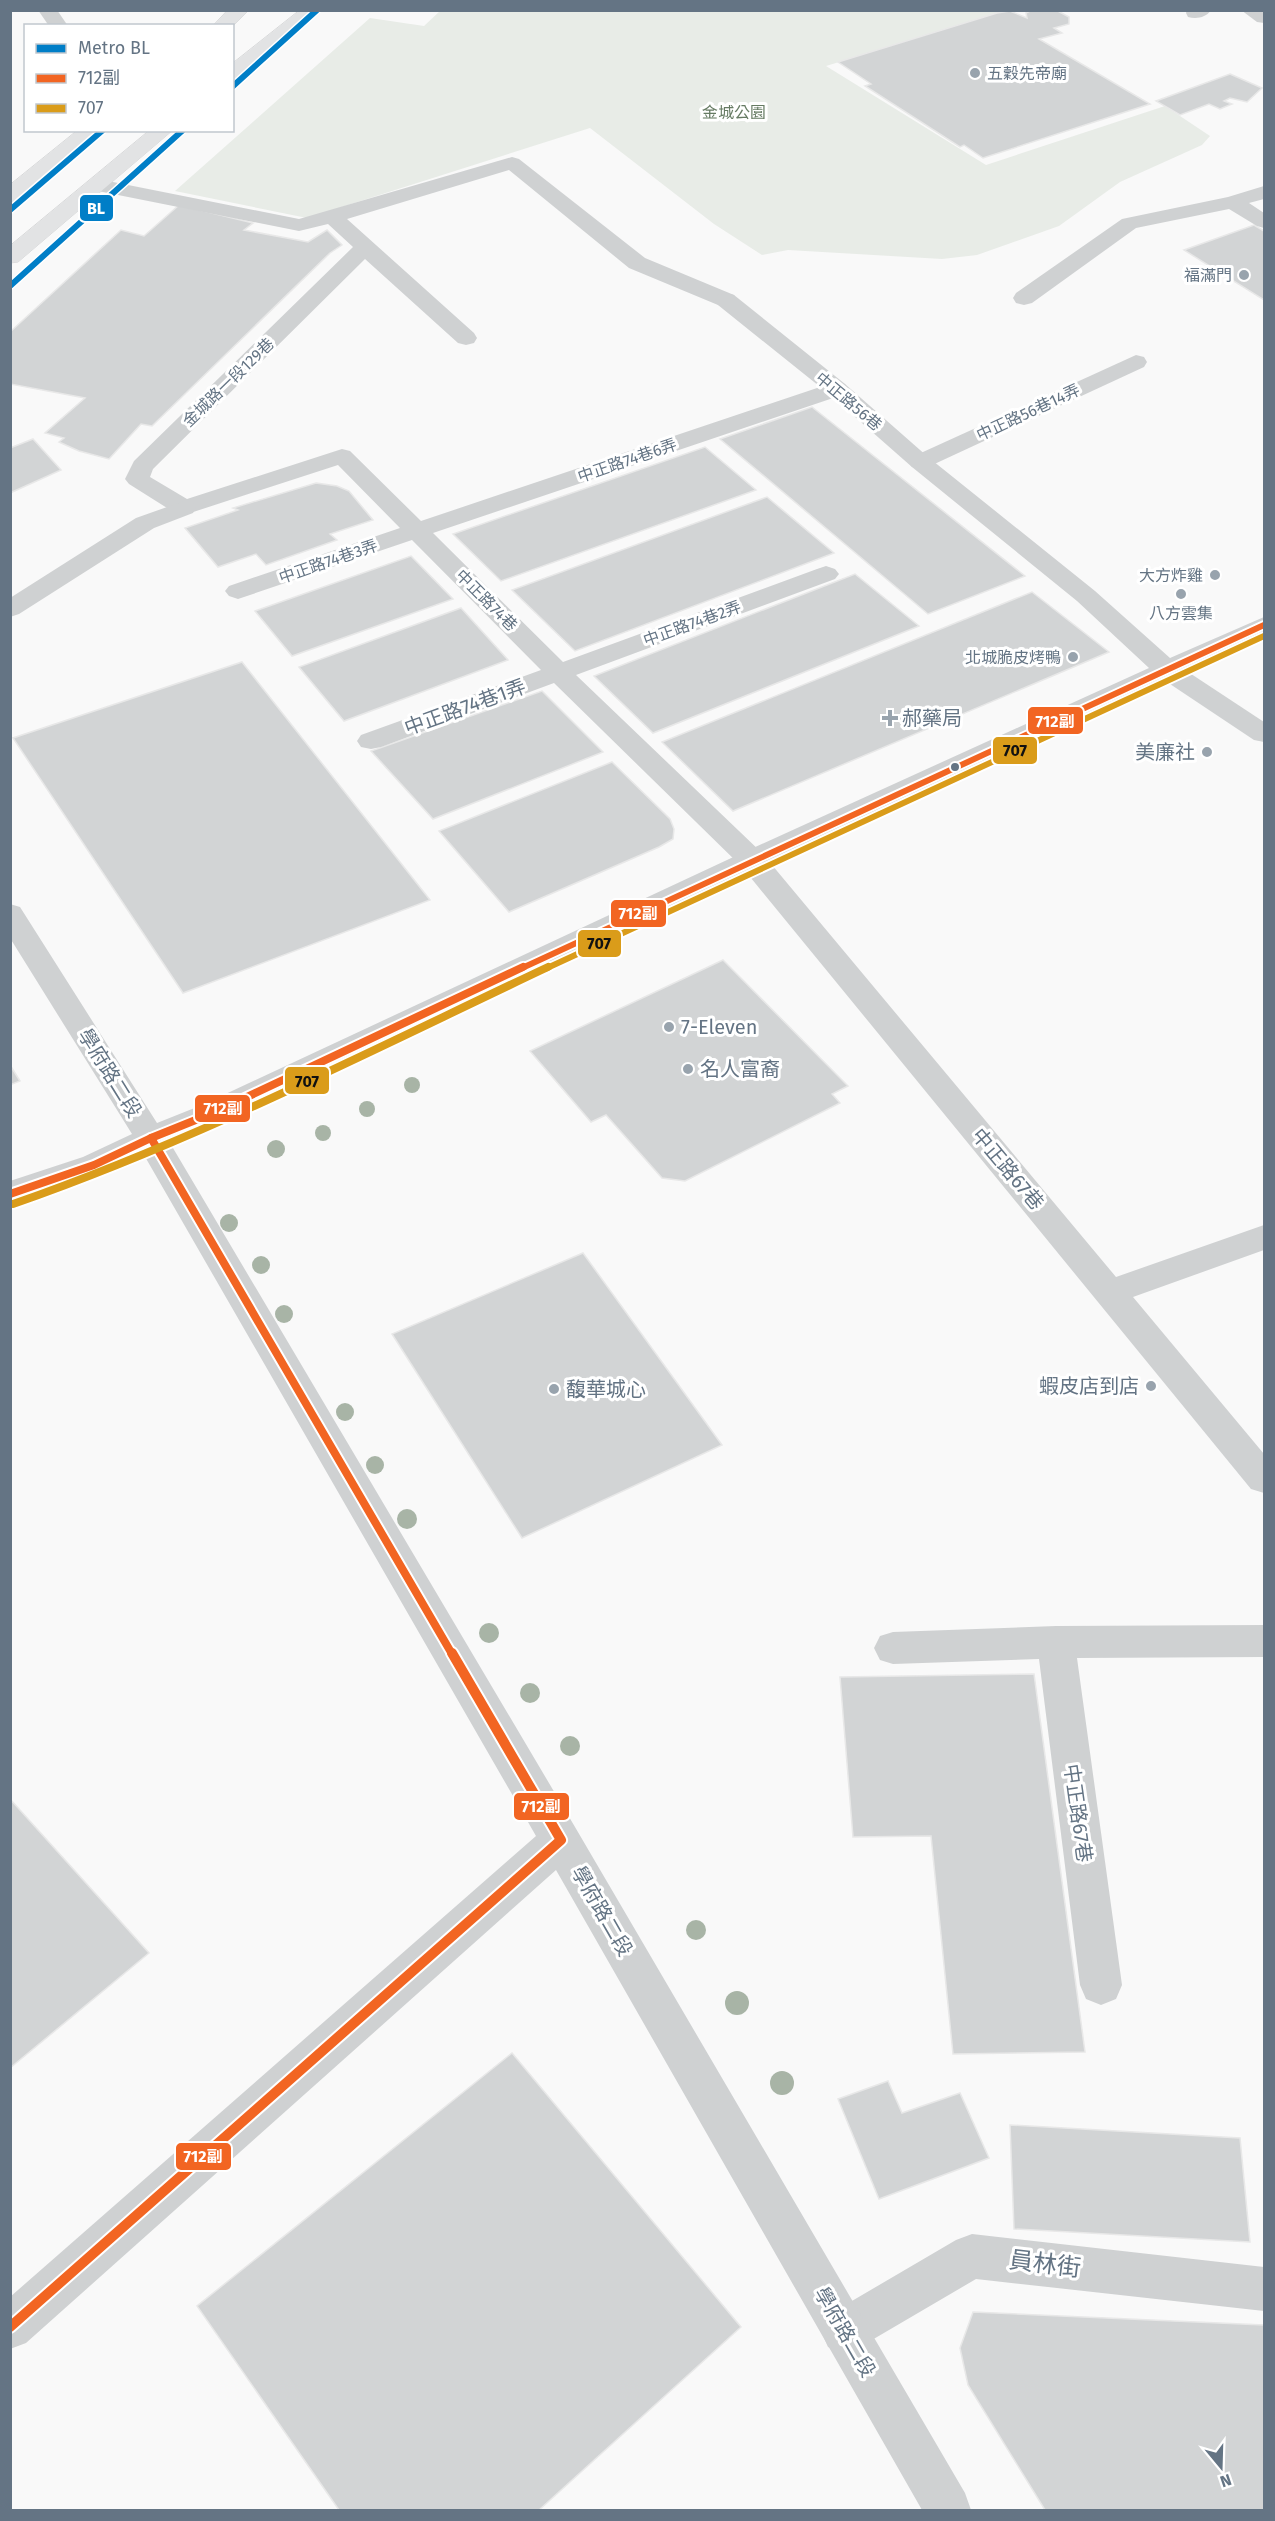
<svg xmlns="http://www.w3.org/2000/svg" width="1275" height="2521" viewBox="0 0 1275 2521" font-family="'Fira Sans','Noto Sans TC',sans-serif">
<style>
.green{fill:#e8ece7}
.building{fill:#d2d4d5;stroke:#e8e8e8;stroke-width:1.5}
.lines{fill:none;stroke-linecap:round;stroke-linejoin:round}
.secondary-casing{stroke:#d6d7d8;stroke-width:1}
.service{fill:#cfd1d2;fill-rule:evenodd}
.minor{fill:#cfd1d2;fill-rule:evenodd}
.secondary{fill:#e2e3e4;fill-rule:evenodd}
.bus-1-far2-casing{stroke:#fff;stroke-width:10}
.bus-1-far1-casing{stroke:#fff;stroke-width:12}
.bus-1-casing{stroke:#fff;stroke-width:14}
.bus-2-far1-casing{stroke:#fff;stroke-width:10}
.bus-2-casing{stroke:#fff;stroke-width:12}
.bus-1-far2{stroke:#f26522;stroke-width:6}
.bus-1-far1{stroke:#f26522;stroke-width:8}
.bus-1{stroke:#f26522;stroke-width:10}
.bus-2-far1{stroke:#da9c1a;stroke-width:6}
.bus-2{stroke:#da9c1a;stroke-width:8}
.metro-1-casing{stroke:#fff;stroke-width:9}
.metro-1{stroke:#007ec7;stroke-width:6}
.tree{fill:#a8b4a6}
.poi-dot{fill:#98a3ad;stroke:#fff;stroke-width:2}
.bus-dot{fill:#647484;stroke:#fff;stroke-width:2}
.labels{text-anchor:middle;stroke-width:6;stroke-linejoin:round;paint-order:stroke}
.far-poi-label{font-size:16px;fill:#647484;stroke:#fff;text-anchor:end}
.far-park-label{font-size:16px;fill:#667b63;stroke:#fff}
.far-street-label{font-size:16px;fill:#647484;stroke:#fff}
.street-label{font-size:20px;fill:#647484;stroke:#fff}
.poi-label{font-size:20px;fill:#647484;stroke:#fff;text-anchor:start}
.near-street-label{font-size:24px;fill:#647484;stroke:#fff}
.line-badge{stroke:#fff;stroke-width:2}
.badge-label{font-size:16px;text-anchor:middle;font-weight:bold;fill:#fff}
.pale-badge-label{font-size:16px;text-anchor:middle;font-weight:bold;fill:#111}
</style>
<rect width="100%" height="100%" fill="#f9f9f9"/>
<path class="green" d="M440,11h566l-180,55 160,99 179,-59 45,30 -8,9 -82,37 -61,44 -82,29 -35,4 -154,-9 -26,5 -48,-31 -124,-96 -283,90 -132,-27 195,-173 54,8z"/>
<g class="building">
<path d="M1032,10h24l13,7v7l-15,4 8,5 -23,6 111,65 -167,54 -19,-13 -4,2 -95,-61 6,-2 -33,-22 159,-49 13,-2 17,7 -1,-5z"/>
<path d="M1230,74l32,14 -15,14 -17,-4 -6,3 8,3 -12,5 -11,-5 -29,11 -24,-14z"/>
<path d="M179,205l74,18 -9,7 64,12 19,-12 15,15 -12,8 -178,173 -11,-2 -32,35 -30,-8 -20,-9 5,-4 -19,-5 40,-35 -75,-14v-52l111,-102 23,6z"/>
<path d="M1254,225l10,6v69l-80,-50z"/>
<path d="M812,407l213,169 -97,38 -208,-175z"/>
<path d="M33,439l28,31 -51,23v-45z"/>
<path d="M705,447l51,43 -255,91 -48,-47z"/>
<path d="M316,483l21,3 12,5 24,29 -43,14 7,6 -71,25 -10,-11 -38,13 -33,-39 53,-18 -5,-2z"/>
<path d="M767,497l67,56 -259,98 -63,-61z"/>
<path d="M411,556l42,43 -161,57 -37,-45z"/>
<path d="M855,574l64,52 -266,107 -59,-57z"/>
<path d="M1032,592l77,60 -376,159 -71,-69z"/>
<path d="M461,608l47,52 -164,61 -45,-54z"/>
<path d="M242,662l188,238 -247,93 -170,-255z"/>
<path d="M542,691l61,61 -170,67 -62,-68z"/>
<path d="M612,762l58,57 4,10 -1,10 -14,8 -150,65 -70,-81z"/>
<path d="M723,960l125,126 -16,8 8,9 -155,78 -23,-3 -56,-63 -15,7 -61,-71z"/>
<path d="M10,1065l10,16 -10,4z"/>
<path d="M583,1253l139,192 -200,93 -130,-204z"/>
<path d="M1034,1674l51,378 -132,2 -22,-218 -78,1 -13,-160z"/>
<path d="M10,1799l139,154 -139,115z"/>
<path d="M512,2053l229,274 -202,183h-200l-142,-204z"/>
<path d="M888,2081l14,32 58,-20 29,65 -110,41 -41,-100z"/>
<path d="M1010,2125l230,13 10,104 -236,-13z"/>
<path d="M973,2312l291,13v185h-219l-77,-125 -8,-37z"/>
</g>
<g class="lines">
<defs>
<g id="secondary">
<path d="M228,10h21l-17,17 -19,-1z"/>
<path d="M300,10h21l-82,68 -7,2v-16z"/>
<path d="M78,130h23l-84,70 -7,2v-17z"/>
<path d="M150,130h23l-155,132 -8,1v-17z"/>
</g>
</defs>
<use href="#secondary" class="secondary-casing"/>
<g class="service">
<path d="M38,10h19l11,16h-19z"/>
<path d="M1187,10h24c-5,8 -15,9 -23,7l-2,-4z"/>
<path d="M512,157l7,2 126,99 89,37 3,5 -3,5 -8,2 -8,-2 -89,-37 -120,-98 -162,49 127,114 3,5 -3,5 -8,2 -8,-2 -93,-84 -212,210 -3,8 37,22 155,-50 8,2 71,70 408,-137 8,-2 8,2 3,5 -3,5 -412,139 130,129 254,-93 9,-3 9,3 4,5 -4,5 -259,96 186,178 354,424 148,-52v25l-131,47 131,157v39l-13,-4 -509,-622 -188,-184 -173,64 -10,2 -10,-2 -4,-6 4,-6 180,-65 -129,-130 -165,56 -9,3 -9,-3 -4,-5 4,-5 171,-58 -62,-63 -154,50 -9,-2 -46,-29 -4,-5 9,-18 219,-214 -25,-23 -29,7 -201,-40 -7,-2 -3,-4 3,-4 7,-2 201,40z"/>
<path d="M1264,186v13l-15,4 15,10v15l-7,-2 -28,-17 -93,19 -104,75 -8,2 -8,-2 -3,-5 3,-5 106,-74 106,-22z"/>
<path d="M1136,355l8,2 3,5 -3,5 -216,100 -8,2 -8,-2 -4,-5 4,-5z"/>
<path d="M1167,662l9,2 88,58v20l-10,-2 -96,-64 -4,-6 4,-6z"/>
<path d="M1264,1625v32l-187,1 45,327 -6,14 -15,6 -15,-6 -6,-14 -41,-326 -146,5 -13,-4 -6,-12 6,-12 13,-4 163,-6z"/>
<path d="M972,2234l292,33v44l-288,-32 -116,68 -16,7 -16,-7 -7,-16 7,-16 128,-75z"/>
</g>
<g class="minor">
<path d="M1241,10h23v13l-7,-1z"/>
<path d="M726,293l8,2 111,89 83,73 167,134 75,67 94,-41v17l-502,233 -538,254 -54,22 405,684 390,666 6,17h-49l-366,-640 -530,473 -16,6v-52l526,-461 -392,-681 -39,18 -95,33v-25l73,-24 49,-23 -122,-196v-34l10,3 137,216 45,-18 540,-252 407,-185 -72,-67 -165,-134 -83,-73 -111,-89 -3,-5 3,-5z"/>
<path d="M184,501l9,2 3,5 -3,5 -39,15 -135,86 -9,3v-19l126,-80z"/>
</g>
<use href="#secondary" class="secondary"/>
<defs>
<path id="bus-1-far2" d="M520,969l744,-344"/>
<g id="bus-1-far1">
<path d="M151,1138l301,516"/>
<path d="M10,1194l84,-29 57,-27 62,-25 310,-146"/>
</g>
<path id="bus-1" d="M10,2327l551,-487 -109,-187"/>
<path id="bus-2-far1" d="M545,969l719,-333"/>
<path id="bus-2" d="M13,1204c184,-64 359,-154 535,-237"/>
</defs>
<use href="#bus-1-far2" class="bus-1-far2-casing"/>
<use href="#bus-1-far1" class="bus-1-far1-casing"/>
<use href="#bus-1" class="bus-1-casing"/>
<use href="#bus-2-far1" class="bus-2-far1-casing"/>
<use href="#bus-2" class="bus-2-casing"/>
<use href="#bus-1-far2" class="bus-1-far2"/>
<use href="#bus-1-far1" class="bus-1-far1"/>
<use href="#bus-1" class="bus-1"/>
<use href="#bus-2-far1" class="bus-2-far1"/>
<use href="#bus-2" class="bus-2"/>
<defs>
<g id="metro-1">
<path d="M232,87l85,-77"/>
<path d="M10,210l93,-80"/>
<path d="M10,286l173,-156"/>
</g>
</defs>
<use href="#metro-1" class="metro-1-casing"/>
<use href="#metro-1" class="metro-1"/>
</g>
<g class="tree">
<circle cx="412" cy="1085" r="8"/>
<circle cx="367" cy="1109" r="8"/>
<circle cx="323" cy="1133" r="8"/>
<circle cx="276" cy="1149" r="9"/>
<circle cx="229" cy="1223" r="9"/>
<circle cx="261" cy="1265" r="9"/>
<circle cx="284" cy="1314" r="9"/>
<circle cx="345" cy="1412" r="9"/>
<circle cx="375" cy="1465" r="9"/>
<circle cx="407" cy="1519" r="10"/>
<circle cx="489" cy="1633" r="10"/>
<circle cx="530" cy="1693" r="10"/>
<circle cx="570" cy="1746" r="10"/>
<circle cx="696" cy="1930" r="10"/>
<circle cx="737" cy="2003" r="12"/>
<circle cx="782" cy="2083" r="12"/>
</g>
<g class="poi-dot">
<circle cx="975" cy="73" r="6"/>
<circle cx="1244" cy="275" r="6"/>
<circle cx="1215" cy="575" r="6"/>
<circle cx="1181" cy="594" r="6"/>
<circle cx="1073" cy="657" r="6"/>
<path d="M887 709h6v6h6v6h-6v6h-6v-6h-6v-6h6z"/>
<circle cx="1207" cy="752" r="6"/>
<circle cx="669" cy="1027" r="6"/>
<circle cx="688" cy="1069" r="6"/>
<circle cx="1151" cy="1386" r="6"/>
<circle cx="554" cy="1389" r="6"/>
</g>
<circle class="bus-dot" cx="955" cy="767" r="5"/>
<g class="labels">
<g class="far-poi-label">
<text x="987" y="79" text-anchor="start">五穀先帝廟</text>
<text x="1232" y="281">福滿門</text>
<text x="1203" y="581">大方炸雞</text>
<text x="1181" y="619" text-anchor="middle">八方雲集</text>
<text x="1061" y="663">北城脆皮烤鴨</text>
</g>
<g class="far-park-label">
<text x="734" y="118">金城公園</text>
</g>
<g class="far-street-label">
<text transform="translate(228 382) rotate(-44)" y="6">金城路一段129巷</text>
<text transform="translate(849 401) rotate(40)" y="6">中正路56巷</text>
<text transform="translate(1028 412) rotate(-25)" y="6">中正路56巷14弄</text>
<text transform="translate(627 460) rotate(-19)" y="6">中正路74巷6弄</text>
<text transform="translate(328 561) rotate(-19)" y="6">中正路74巷3弄</text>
<text transform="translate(487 600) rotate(45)" y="6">中正路74巷</text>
<text transform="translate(692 623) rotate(-20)" y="6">中正路74巷2弄</text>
</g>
<g class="street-label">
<text transform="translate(465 707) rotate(-20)" y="7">中正路74巷1弄</text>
<text transform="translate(110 1073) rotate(58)" y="7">學府路二段</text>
<text transform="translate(1008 1169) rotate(50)" y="7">中正路67巷</text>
<text transform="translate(1078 1813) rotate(82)" y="7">中正路67巷</text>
<text transform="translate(602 1911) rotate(60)" y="7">學府路二段</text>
<text transform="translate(845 2332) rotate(60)" y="7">學府路二段</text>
</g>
<g class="poi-label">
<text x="902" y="725">郝藥局</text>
<text x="1195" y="759" text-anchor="end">美廉社</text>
<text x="681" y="1034">7-Eleven</text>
<text x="700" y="1076">名人富裔</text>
<text x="1139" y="1393" text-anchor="end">蝦皮店到店</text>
<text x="566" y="1396">馥華城心</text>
</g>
<g class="near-street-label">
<text transform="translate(1045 2264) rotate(7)" y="8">員林街</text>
</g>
</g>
<g class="line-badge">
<rect x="79" y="194" width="35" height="28" rx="6" fill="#007ec7"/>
<rect x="1027" y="706" width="57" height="29" rx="6" fill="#f26522"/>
<rect x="992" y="736" width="46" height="29" rx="6" fill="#da9c1a"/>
<rect x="610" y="899" width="57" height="29" rx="6" fill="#f26522"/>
<rect x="577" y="929" width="45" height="29" rx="6" fill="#da9c1a"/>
<rect x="284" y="1066" width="46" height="29" rx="6" fill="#da9c1a"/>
<rect x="194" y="1094" width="57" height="29" rx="6" fill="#f26522"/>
<rect x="513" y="1792" width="57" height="29" rx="6" fill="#f26522"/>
<rect x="175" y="2142" width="57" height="29" rx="6" fill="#f26522"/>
</g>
<g class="badge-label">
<text x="96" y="214">BL</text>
<text x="1055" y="727">712副</text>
<text x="638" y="919">712副</text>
<text x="223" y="1114">712副</text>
<text x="541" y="1812">712副</text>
<text x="203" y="2162">712副</text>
</g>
<g class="pale-badge-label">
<text x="1015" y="756">707</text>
<text x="599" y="949">707</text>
<text x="307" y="1087">707</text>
</g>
<rect width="1275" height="2521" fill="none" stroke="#647484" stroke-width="24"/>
<rect x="24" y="24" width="210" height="108" fill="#ffffff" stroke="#c1c7ce" stroke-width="1.5"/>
<rect x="36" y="44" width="30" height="9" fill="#007ec7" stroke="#c1c7ce" stroke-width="1.5"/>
<text x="78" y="54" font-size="18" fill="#647484">Metro BL</text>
<rect x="36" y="74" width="30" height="9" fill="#f26522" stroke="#c1c7ce" stroke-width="1.5"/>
<text x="78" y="84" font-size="18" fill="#647484">712副</text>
<rect x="36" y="104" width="30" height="9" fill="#da9c1a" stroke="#c1c7ce" stroke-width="1.5"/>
<text x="78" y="114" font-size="18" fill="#647484">707</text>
<g transform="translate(1221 2467) rotate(161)" stroke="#ffffff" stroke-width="4.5" paint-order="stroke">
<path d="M0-4.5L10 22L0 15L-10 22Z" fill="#647484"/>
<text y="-9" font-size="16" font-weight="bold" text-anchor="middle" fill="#647484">N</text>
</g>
</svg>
